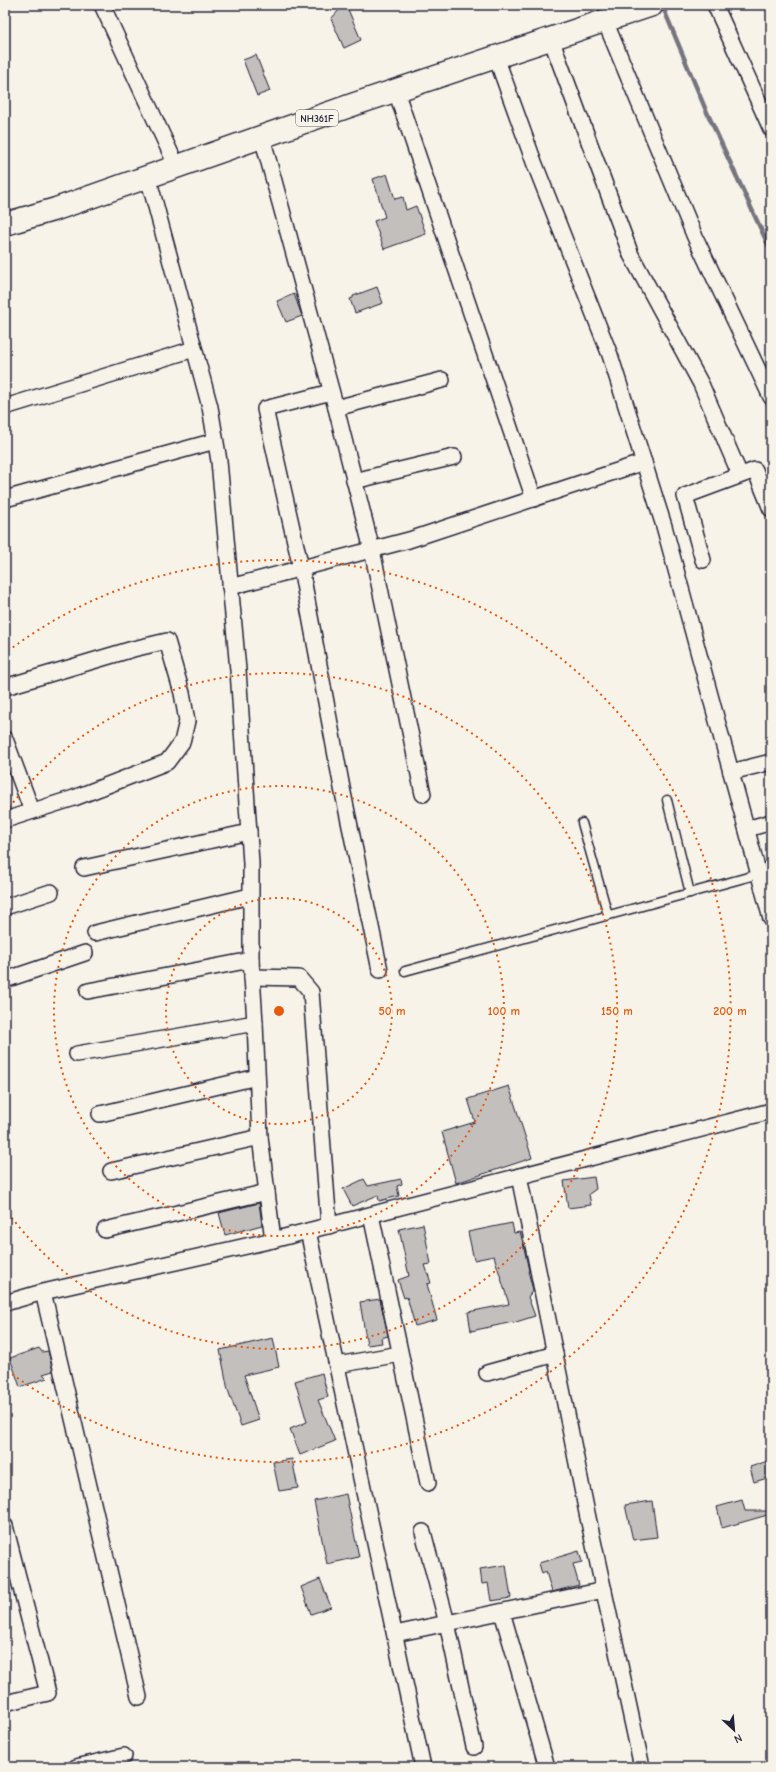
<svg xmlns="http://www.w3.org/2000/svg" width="776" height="1772" viewBox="0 0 776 1772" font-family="'Comic Neue',sans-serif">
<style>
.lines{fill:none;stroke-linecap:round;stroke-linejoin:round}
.stream{stroke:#76747f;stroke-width:4.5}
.building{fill:#c2bfbd;stroke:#22223b}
.lane-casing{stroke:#22223b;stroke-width:11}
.street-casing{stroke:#22223b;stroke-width:18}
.highway-casing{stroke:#22223b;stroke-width:25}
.lane{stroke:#f7f3e8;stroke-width:8}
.street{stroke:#f7f3e8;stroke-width:15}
.highway{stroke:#f7f3e8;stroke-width:22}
.ring{fill:none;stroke:#e8590c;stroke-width:2;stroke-dasharray:2 4}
.labels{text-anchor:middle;stroke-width:3.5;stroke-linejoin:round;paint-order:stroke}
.shield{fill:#f7f3e8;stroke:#62616f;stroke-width:1}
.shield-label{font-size:10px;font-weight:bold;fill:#22223b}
.centre{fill:#e8590c;stroke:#f7f3e8;stroke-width:2}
.ring-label{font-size:12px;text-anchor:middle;font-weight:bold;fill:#e8590c;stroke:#f7f3e8;stroke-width:3.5;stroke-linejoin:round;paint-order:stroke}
</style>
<rect width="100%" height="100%" fill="#f7f3e8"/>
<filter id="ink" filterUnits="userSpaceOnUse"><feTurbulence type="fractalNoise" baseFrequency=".025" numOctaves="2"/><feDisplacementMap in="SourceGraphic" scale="8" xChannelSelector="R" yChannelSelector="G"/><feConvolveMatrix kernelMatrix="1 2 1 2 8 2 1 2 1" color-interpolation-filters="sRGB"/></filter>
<g filter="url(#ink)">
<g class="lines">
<path class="stream" d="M662,5l43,103 66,143"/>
</g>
<g class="building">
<path d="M347,7l14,33 -17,8 -13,-29 8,-9z"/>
<path d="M256,55l14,36 -13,5 -14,-36z"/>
<path d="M387,174l8,25 8,-2 3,13 10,-4 10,28 -42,15 -10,-28 11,-4 -12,-38z"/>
<path d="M377,287l6,16 -28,10 -5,-14 3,-1v-2z"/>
<path d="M294,294l8,22 -16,6 -9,-21z"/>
<path d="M509,1086l23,72 -76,25 -14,-51 33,-10 -7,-23z"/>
<path d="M594,1177l2,12 -7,5 2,11 -23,3 -4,-27z"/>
<path d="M364,1179l4,7 33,-7 1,5 -5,2 2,10 -20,5 -1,-6 -26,11 -9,-17z"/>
<path d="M259,1203l3,22 -37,10 -6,-22z"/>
<path d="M512,1223l2,10 6,-1 3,11 6,28h-1l5,19 -5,7 7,19 -22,7v-1l-42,9 -3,-19 41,-8 -15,-48 -20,4 -6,-28z"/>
<path d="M423,1224l8,40 -6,1 6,18 -4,1 10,36 -22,6 -8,-29 -3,1 -6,-18 11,-4 -10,-47z"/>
<path d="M380,1299l8,37 -7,2 1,5 -15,2 -7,-43z"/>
<path d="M273,1338l6,29 -35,8 15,45 -18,6 -13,-36 -8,-40z"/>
<path d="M39,1348l3,4 6,-1 5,20 -10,3 4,4 -27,9 -10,-29z"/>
<path d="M322,1373l6,24 -10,3 17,41 -35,14 -10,-26 17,-7 -12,-41z"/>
<path d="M292,1459l6,29 -19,3 -6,-29z"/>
<path d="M771,1460v17l-17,5 -4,-15z"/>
<path d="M346,1494l13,63 -32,7 -13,-63z"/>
<path d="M742,1500l3,11h26v3l-49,14 -5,-21z"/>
<path d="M652,1501l5,36 -24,3 -8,-35z"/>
<path d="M579,1551l3,11 -9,2 6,21 -27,7 -6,-20 -4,2 -3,-11z"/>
<path d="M506,1565l5,33 -20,3 -3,-18 -6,1 -2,-15z"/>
<path d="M320,1579l11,28 -20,7 -10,-27z"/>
</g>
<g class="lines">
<defs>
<g id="lane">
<path d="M667,800l23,93"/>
<path d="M582,823l26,92"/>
<path d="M405,971l354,-97"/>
</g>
<g id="street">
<path d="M102,5l75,162"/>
<path d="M715,5l56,124"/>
<path d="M605,21l90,216 76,160"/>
<path d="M551,39l80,216 70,129 39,91"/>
<path d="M496,57l38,105 76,193 54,171 107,393"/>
<path d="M396,91l138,408"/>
<path d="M262,137l74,271 36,142 51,244"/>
<path d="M148,177l62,230 9,54 19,209 13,193v97l4,63 5,114 13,103"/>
<path d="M331,392l-66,17 36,159 41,220 38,182"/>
<path d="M5,407l189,-58"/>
<path d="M336,408l106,-28"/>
<path d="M354,481l100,-24"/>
<path d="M5,499l210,-58"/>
<path d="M703,560l-18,-64 70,-26 16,39"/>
<path d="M230,587l179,-47 235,-78"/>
<path d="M5,687l128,-38 34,-8 15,52 5,28 -5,21 -15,20 -93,36 -69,22"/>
<path d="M5,739l27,72"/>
<path d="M731,772l40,-10"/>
<path d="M747,829l24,-7"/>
<path d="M84,868l165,-36"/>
<path d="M5,907l46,-15"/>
<path d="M95,933l155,-37"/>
<path d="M252,977l47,1 12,14 18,234"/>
<path d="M5,980l80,-27"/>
<path d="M88,991l163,-31"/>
<path d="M77,1054l178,-31"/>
<path d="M100,1114l157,-37"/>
<path d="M111,1171l149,-34"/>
<path d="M519,1176l68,337 55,254"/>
<path d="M371,1215l57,268"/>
<path d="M105,1230l162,-38"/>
<path d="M308,1231l115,536"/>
<path d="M43,1292l96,405"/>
<path d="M5,1303l38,-11 230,-52 498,-129"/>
<path d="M337,1365l63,-11"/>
<path d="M487,1373l68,-19"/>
<path d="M5,1526l43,167 -43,10"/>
<path d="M423,1532l24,91 27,124"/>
<path d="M502,1612l45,155"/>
<path d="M395,1634l209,-44"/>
<path d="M76,1767l48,-11"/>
</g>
<path id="highway" d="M5,224l51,-15 299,-105 297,-99"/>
</defs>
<use href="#lane" class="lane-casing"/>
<use href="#street" class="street-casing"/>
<use href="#highway" class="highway-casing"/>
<use href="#lane" class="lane"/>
<use href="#street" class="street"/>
<use href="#highway" class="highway"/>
</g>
</g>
<g class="ring">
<circle cx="279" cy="1011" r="113"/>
<circle cx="279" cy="1011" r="225"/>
<path d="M6 812A338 338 0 1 1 6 1210"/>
<path d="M8 651A451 451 0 1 1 8 1371"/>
</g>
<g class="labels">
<rect class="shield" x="296" y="110" width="42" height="16" rx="3"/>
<g class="shield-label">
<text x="317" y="122">NH361F</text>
</g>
</g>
<circle cx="279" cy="1011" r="6" class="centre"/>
<g class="ring-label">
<text x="392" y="1015">50 m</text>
<text x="504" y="1015">100 m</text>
<text x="617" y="1015">150 m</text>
<text x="730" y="1015">200 m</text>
</g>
<rect width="776" height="1772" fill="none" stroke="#f7f3e8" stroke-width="20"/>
<rect x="10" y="10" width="756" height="1752" fill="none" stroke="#22223b" stroke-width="1.5" filter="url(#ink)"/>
<g transform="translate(734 1730) rotate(154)" stroke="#f7f3e8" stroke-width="3" paint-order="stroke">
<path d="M0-3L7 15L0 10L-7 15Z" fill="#22223b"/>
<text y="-6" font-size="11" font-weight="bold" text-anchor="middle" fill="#22223b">N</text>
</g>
</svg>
